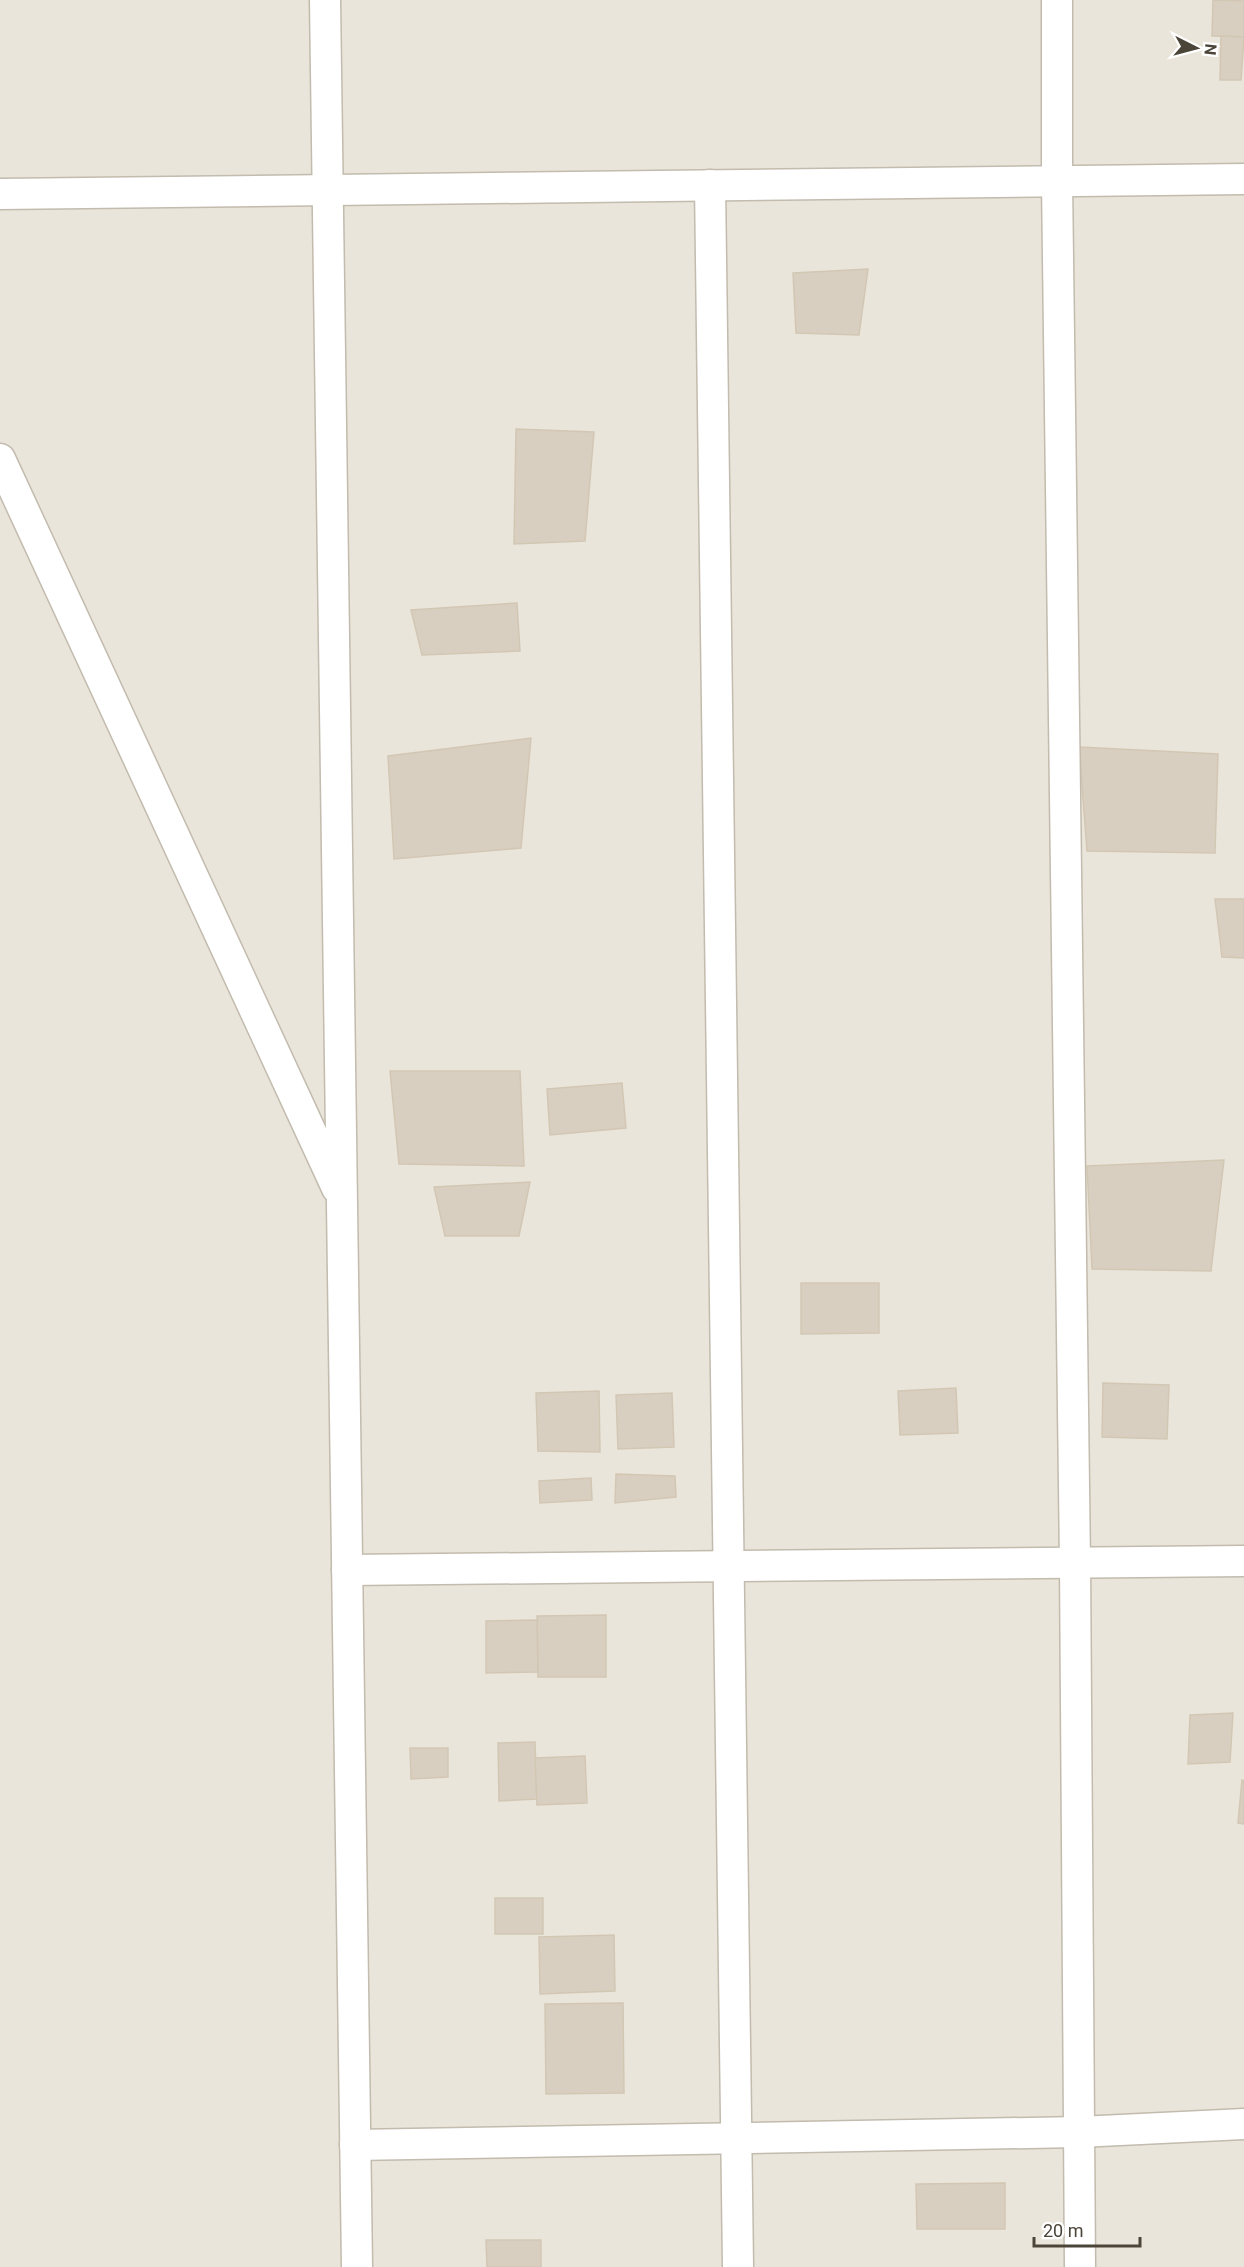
<svg xmlns="http://www.w3.org/2000/svg" width="1244" height="2267" viewBox="0 0 1244 2267" font-family="Roboto,sans-serif">
<style>
.residential{fill:#eae5da}
.building{fill:#d8cfc1;stroke:#d3c7b4;stroke-width:1.5}
.lines{fill:none;stroke-linecap:round;stroke-linejoin:round}
.minor-casing{stroke:#c2bbae;stroke-width:33}
.minor{stroke:#fff;stroke-width:30}
</style>
<rect width="100%" height="100%" fill="#f6f3ec"/>
<rect class="residential" x="0" y="0" width="1244" height="2267"/>
<g class="building">
<path d="M1213,0l31,1v36l-32,-1z"/>
<path d="M1221,36l23,1 -3,43h-21z"/>
<path d="M868,269l-9,66 -63,-2 -3,-60z"/>
<path d="M516,429l78,3 -9,109 -71,3z"/>
<path d="M517,603l3,48 -98,4 -11,-45z"/>
<path d="M531,738l-10,110 -127,11 -6,-103z"/>
<path d="M1079,747l139,7 -3,99 -128,-2z"/>
<path d="M1215,899h29v59l-22,-1z"/>
<path d="M390,1071h130l4,95 -125,-2z"/>
<path d="M622,1083l4,45 -76,7 -3,-46z"/>
<path d="M1224,1160l-13,111 -119,-2 -5,-103z"/>
<path d="M530,1182l-11,54h-74l-11,-49z"/>
<path d="M801,1283h78v50l-78,1z"/>
<path d="M1103,1383l66,2 -2,54 -65,-2z"/>
<path d="M956,1388l2,45 -58,2 -2,-44z"/>
<path d="M599,1391l1,61 -62,-1 -2,-58z"/>
<path d="M672,1393l2,54 -56,2 -2,-54z"/>
<path d="M616,1474l59,2 1,21 -61,6z"/>
<path d="M591,1478l1,22 -52,3 -1,-22z"/>
<path d="M606,1615v62h-68l-1,-61z"/>
<path d="M537,1620l1,52 -52,1v-52z"/>
<path d="M1233,1713l-3,49 -42,2 2,-49z"/>
<path d="M535,1742l2,57 -38,2 -1,-58z"/>
<path d="M410,1748h38v29l-37,2z"/>
<path d="M585,1756l2,47 -50,2 -2,-47z"/>
<path d="M1242,1780l2,1v43l-6,-1z"/>
<rect x="495" y="1898" width="48" height="36"/>
<path d="M614,1935l1,56 -75,3 -1,-57z"/>
<path d="M623,2003l1,90 -78,1 -1,-90z"/>
<path d="M1005,2183v46h-88l-1,-45z"/>
<path d="M486,2240h55v27h-54z"/>
</g>
<g class="lines">
<defs>
<g id="minor">
<path d="M325,0l32,2267"/>
<path d="M1057,0v181l18,1382 5,704"/>
<path d="M710,185l28,2082"/>
<path d="M0,194l1244,-15"/>
<path d="M0,459l337,729"/>
<path d="M347,1570l897,-9"/>
<path d="M355,2145l724,-13 165,-8"/>
</g>
</defs>
<use href="#minor" class="minor-casing"/>
<use href="#minor" class="minor"/>
</g>
<g transform="translate(1196 48) rotate(96)" stroke="#ffffff" stroke-width="4.5" paint-order="stroke">
<path d="M0-4.5L10 22L0 15L-10 22Z" fill="#4b4439"/>
<text y="-9" font-size="16" font-weight="bold" text-anchor="middle" fill="#4b4439">N</text>
</g>
<path d="M1034 2237v9h106v-9" fill="none" stroke="#4b4439" stroke-width="3"/>
<text x="1043" y="2237" font-size="18" fill="#4b4439" stroke="#ffffff" stroke-width="4.5" paint-order="stroke">20 m</text>
</svg>
